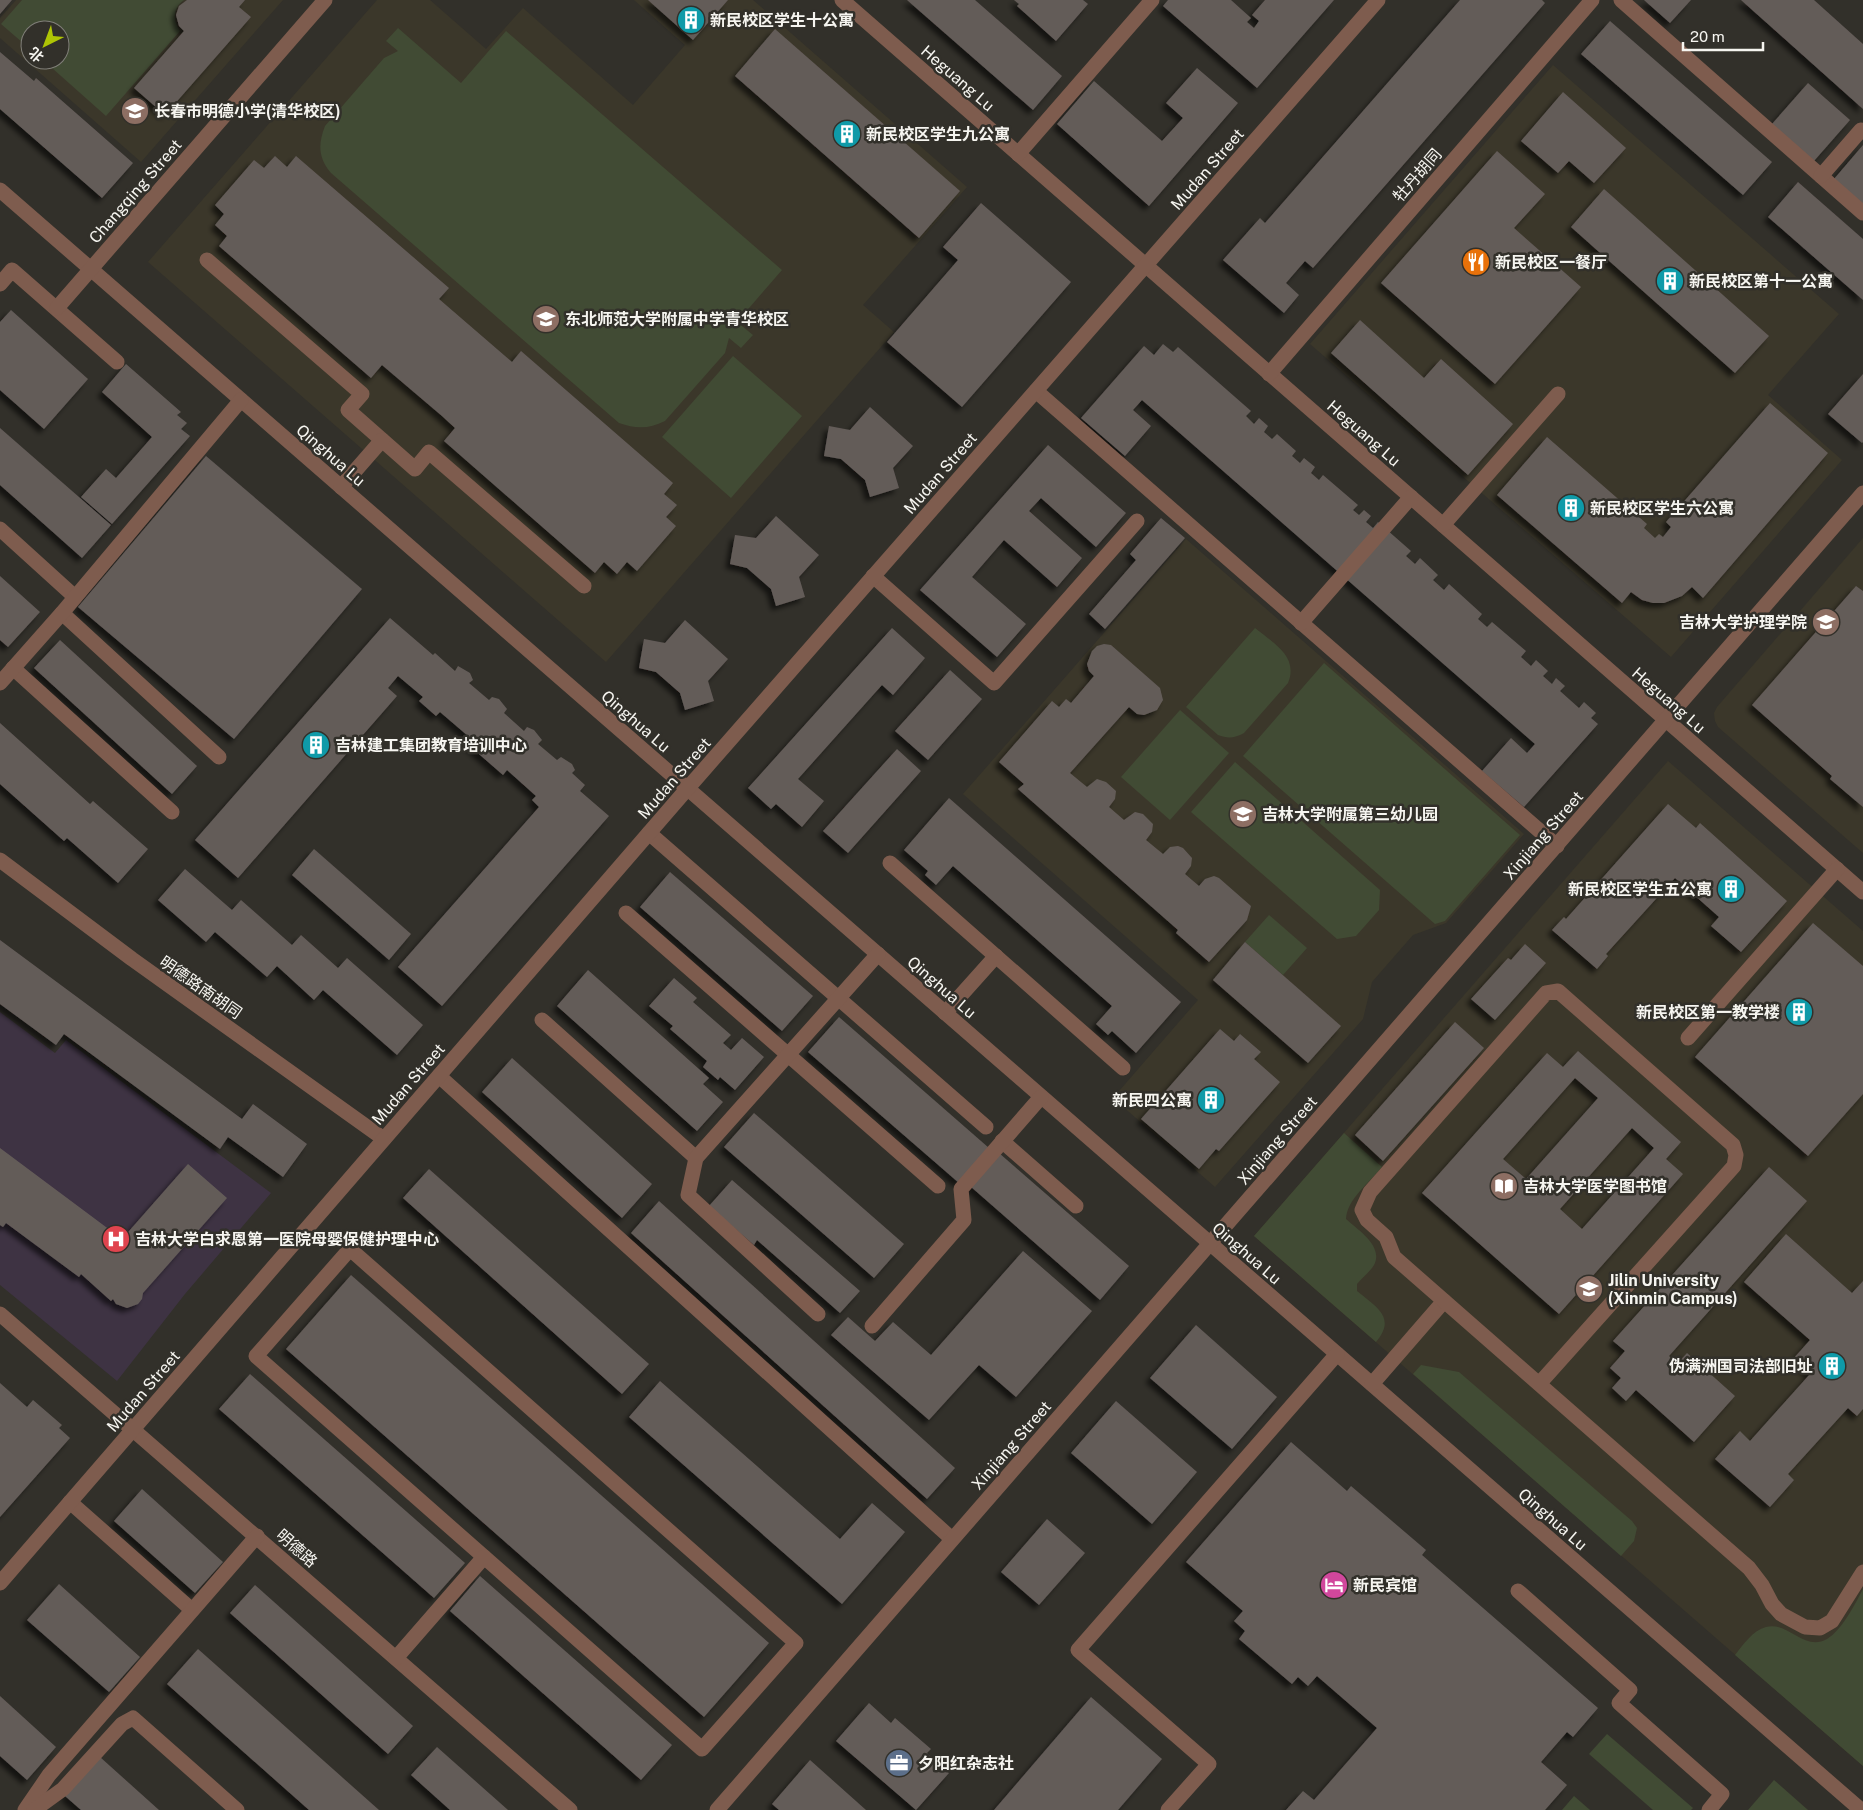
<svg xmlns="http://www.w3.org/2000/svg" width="1863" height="1810" viewBox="0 0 1863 1810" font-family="'Public Sans','Noto Sans SC',sans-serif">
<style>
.built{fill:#3b372a;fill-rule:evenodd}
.industrial{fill:#3e3343}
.green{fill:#414b34}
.building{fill:#645c59;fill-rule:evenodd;filter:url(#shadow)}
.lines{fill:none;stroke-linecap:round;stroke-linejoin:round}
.minor{stroke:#7e5c4e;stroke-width:15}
.labels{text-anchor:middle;stroke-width:5;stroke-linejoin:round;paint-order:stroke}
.poi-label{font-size:16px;font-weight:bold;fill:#f6f5f0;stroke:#32302a;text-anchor:start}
.street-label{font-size:16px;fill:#f6f5f0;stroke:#32302a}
</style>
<defs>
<filter id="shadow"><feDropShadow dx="-4.5" dy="4.5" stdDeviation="2.5" flood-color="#0009"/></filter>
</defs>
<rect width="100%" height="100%" fill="#32302a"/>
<g class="built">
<path d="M16,0h267l-142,162 -141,-124v-20zM30,30h30v30h-30z"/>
<path d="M377,0h53l56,49 37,-41 110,97 52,-60 -51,-45h119l214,187 -104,118 31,27 -288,330 -458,-400z"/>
<path d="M1553,65l286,249 -71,81 74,65 -171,197 -361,-313z"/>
<path d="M1863,538v315l-145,-126 -3,-6 -1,-8 3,-6z"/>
<path d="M1186,539l338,295 -78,89 -33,12 -41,47 -9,37 -148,168 -102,-89 85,-98 -235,-206z"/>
<path d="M1668,761l195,170v835l-609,-530z"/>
</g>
<path class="industrial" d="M0,1012l55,41 11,-13 205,153 -86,101 -68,87 -117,-96z"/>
<g class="green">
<path d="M22,0h162c-12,9 -11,20 -4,31l-74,85 -63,-56h17v-30h-30v19l-29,-25z"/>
<path d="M398,28l63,55 45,-52 276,239 -45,52 16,13 -12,13 -12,-10 -4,15 -60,68c-16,8 -29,8 -46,2l-288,-250c-13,-15 -13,-29 -6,-47l59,-68 14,-7 -12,-10z"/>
<path d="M733,356l69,60 -71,82 -69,-61z"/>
<path d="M1255,628c18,15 44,28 33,55l-44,50c-9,5 -16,6 -26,2l-32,-28z"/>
<path d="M1324,663l196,172 -75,86 -10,3 -192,-168z"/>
<path d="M1180,710l49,43 -59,67 -49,-43z"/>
<path d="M1235,762l145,128 -1,20 -23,26 -19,3 -146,-127z"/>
<path d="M1269,915l38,33 -24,27 -38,-33z"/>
<path d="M1344,1133l38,34c-12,15 -35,32 -36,52 12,11 36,26 29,44 -3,7 -13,15 -18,21v7c19,16 40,26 19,51l-122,-106z"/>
<path d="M1421,1365l38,7 173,149 5,7 -3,13 -13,15 -208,-182z"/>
<path d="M1863,1589v177l-128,-111c8,-10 18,-25 31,-28 22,-6 38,25 61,12 15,-9 28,-35 36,-50z"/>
<path d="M1607,1734l86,74 -2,2h-38l-64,-56z"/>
<path d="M1774,1780l34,30h-60z"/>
<path d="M1574,1796l16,14h-28z"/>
</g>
<g class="building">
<path d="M0,0h12l-12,14z"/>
<path d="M187,0h58l-6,7 12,10 -86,98 -31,-27 50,-57 -5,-5 -3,-11 3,-9z"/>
<path d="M648,0h80l-35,40z"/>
<path d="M907,0h68l87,76 -29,34z"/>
<path d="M1014,0h69l5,4 -32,37 -39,-35 2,-2z"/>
<path d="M1168,0h63l20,18 -4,4 7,6 5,-7 -7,-6 13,-15h69l-77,88 -94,-82z"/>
<path d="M1460,0h82l3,3 -232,265 -8,-7 -19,22 13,12 -15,18 -61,-53 37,-42 5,5z"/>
<path d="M1644,0h47l-21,23z"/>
<path d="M1741,0h73l49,44v65z"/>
<path d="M1610,21l162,141 -29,33 -162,-141z"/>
<path d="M775,29l185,162 -41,47 -184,-162z"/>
<path d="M0,52l34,29 2,-3 97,85 -31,35 -102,-89z"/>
<path d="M1197,68l41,35 -89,103 -92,-82 37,-43 68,60 21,-23 -17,-15z"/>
<path d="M1808,83l42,37 -36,41 -42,-37z"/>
<path d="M1563,92l63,56 -32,35 -25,-22 -11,12 -37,-32z"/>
<path d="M1863,145v59l-29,-25z"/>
<path d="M1497,151l48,43 -31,34 67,59 -86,97 -114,-101z"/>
<path d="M275,156l12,11 9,-11 153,132 -10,11 73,63 9,-11 152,132 -9,11 13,11 -11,12 10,9 -39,45 -10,-9 -10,12 -13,-12 -9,11 -151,-132 11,-13 -13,-12 -60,-51 -11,13 -152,-132 8,-10 -12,-11 9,-11 -9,-9 39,-45 10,8z"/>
<path d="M1798,182l65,57v61l-95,-83z"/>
<path d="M1604,189l165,147 -34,37 -164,-146z"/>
<path d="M981,203l90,79 -109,125 -75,-65 71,-82 -15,-13z"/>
<path d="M11,310l77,69 -44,50 -44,-39v-68z"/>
<path d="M1360,320l64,58 17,-19 72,65 -45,51 -137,-122z"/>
<path d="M1163,344l10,8 5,-5 73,64 -5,5 8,8 5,-6 9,8 -4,6 8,7 5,-5 19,17 -4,5 8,7 4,-5 11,9 -4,6 8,7 4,-5 35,30 -5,5 6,5 5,-5 7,6 -5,6 7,6 5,-6 33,29 -5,5 9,8 5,-6 18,17 -5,5 11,10 5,-6 33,30 -4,5 9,8 5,-5 34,29 -5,6 10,9 5,-6 12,11 -5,5 9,8 4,-6 9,8 -5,5 19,17 5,-6 12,11 -5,5 7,6 -74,83 -42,-36 29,-33 16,15 8,-9 -393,-344 -9,10 18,16 -26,30 -44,-38 63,-72 10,9z"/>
<path d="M126,364l55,48 -4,3 10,8 -6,6 9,7 -78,88 -31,-27 25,-28 10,9 36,-41 -50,-45z"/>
<path d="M1863,374v68l-1,1 -34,-29z"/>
<path d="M1770,403l58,50 -125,145 -11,-11 -10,9 -18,7h-11l-11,-3 -11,-8 -9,11 -125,-108 50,-58 100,87 -3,4 11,10 4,-4 4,3 8,-10 -5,-5z"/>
<path d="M870,407l43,39 -20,22 6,20 -29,9 -5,-17 -24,-21 -17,-3 5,-30 21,4z"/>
<path d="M0,428l111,97 -29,33 -82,-73z"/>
<path d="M1048,445l78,68 -30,34 -55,-49 -12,13 53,47 -25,29 -53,-47 -32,37 54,47 -29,33 -77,-67z"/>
<path d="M206,456l156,133 -128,150 -156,-132z"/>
<path d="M776,516l43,39 -20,22 6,20 -29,9 -5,-17 -24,-21 -17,-4 5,-29 21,3z"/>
<path d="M1161,518l24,20 -80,91 -16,-15 47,-54 -6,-6z"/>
<path d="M0,576l40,36 -32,35 -8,-7z"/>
<path d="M1856,586l7,5v216l-33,-28 2,-3 -80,-71z"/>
<path d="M390,618l43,37 2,-2 20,18 3,-5 12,7 3,7 -4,3 20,17 3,-3 7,2 8,10 -3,4 20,18 3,-4 7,3 8,10 -4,4 19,16 4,-3 11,7 3,6 -3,3 13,12 -5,6 29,25 -167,190 -44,-39 141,-160 -7,-7 4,-4 -29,-26 -4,5 -39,-34 4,-5 -28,-24 -4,4 -17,-15 4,-4 -25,-21 -10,12 9,8 -159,182 -43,-38z"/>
<path d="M685,620l43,39 -20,22 6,20 -29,9 -5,-17 -24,-21 -17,-4 5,-29 21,4z"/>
<path d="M892,628l33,30 -32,37 -11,-10 -84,94 26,22 -22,26 -26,-23 -5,5 -23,-21z"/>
<path d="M60,640l137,126 -25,28 -138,-126z"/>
<path d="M1104,644l7,1 49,43 3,12 -6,10 -13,5 -7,-1 -8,-7 -59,66 17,14 10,-8 9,3 10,9 -1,8 -6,8 15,13 11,-8 8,2 10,10 -1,8 -6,8 17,14 7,-7 8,-1 5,2 9,10 -1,8 -6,8 14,12 6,-7 9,-3 5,2 32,28 -4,14 -38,42 -33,-29 2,-3 -160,-141 6,-5 -25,-22 53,-61 7,6 7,-8 5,4 23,-27 -5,-5 -2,-7 5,-13 5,-5z"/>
<path d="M950,670l32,29 -54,61 -33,-29z"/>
<path d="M0,723l90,81 3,-3 55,48 -30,34 -51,-45 -3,3 -64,-57z"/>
<path d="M897,749l24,22 -73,82 -25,-22z"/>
<path d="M949,798l232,204 -45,51 -24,-22 -4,4 -12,-11 16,-18 -159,-140 -17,19 -11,-10 3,-4 -24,-21z"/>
<path d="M1668,804l28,24 4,-5 87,78 -46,51 -30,-26 8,-9 -44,-39 -69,76 2,2 -11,13 -45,-39 12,-13 2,2z"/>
<path d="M314,849l97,85 -22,26 -97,-85z"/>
<path d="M185,869l47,41 9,-10 51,45 9,-10 37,33 9,-10 76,67 -26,30 -74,-65 -9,10 -37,-34 -10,11 -52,-45 -9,10 -48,-42z"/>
<path d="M670,872l143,124 -31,35 -142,-124z"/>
<path d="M1813,923l50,43v128l-55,62 -113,-99z"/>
<path d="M0,940l242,179 11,-15 54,40 -24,33 -55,-40 -8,12 -156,-115 -8,11 -56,-41z"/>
<path d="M1245,942l96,84 -33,37 -95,-83z"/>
<path d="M1525,944l21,19 -51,57 -24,-21 37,-41 3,2z"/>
<path d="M588,970l121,108 -6,6 20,18 -26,29 -140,-125z"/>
<path d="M674,978l23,20 -4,4 38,33 -8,8 8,7 11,-12 22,19 -29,33 -15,-13 -2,3 -15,-13 4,-6 -37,-32 3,-3 -24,-20z"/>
<path d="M839,1017l150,131 -30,35 -151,-131z"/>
<path d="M1455,1022l29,26 -101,113 -28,-26z"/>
<path d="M1220,1029l14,12 6,-7 21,18 -7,7 26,23 -61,69 -3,-2 -17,20 -58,-50z"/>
<path d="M1578,1051l103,91 -15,17 17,15 -124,140 -137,-121 125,-140 16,14zM1575,1078l23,20 -72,81 -23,-20zM1632,1128l22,20 -72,81 -22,-20z"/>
<path d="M512,1058l140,126 -30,34 -140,-126z"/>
<path d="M754,1113l150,131 -30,34 -150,-131z"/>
<path d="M0,1148l122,91 66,-75 39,34 -84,95 -1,6 -4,5 -11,4 -11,-4 -3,-5 -2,2 -30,-27 -2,3 -73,-54 -3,4 -3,-2z"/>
<path d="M999,1153l130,113 -29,34 -130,-114z"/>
<path d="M1769,1167l38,34 -138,155 8,8 10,-11 48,43 -41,46 -58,-52 -10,11 -14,-13 9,-10 -11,-10 15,-17 -12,-10z"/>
<path d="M429,1169l220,195 -27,30 -219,-196z"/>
<path d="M732,1180l128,111 -20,22 -83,-73 -3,5 -45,-39z"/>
<path d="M659,1201l296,267 -28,31 -296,-266z"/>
<path d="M1786,1234l66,59 11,-12v128l-6,7 -9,-8 -60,66 6,6 -24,27 -55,-48 25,-28 10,10 60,-67 -17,-15 17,-19 -66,-58z"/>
<path d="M1023,1251l69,60 -76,86 -37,-32 -50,55 -98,-85 17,-18 27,24 18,-19 38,33z"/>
<path d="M351,1275l418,368 -65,74 -418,-368z"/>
<path d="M1196,1325l81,72 -45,52 -82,-71z"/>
<path d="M250,1374l215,189 -31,35 -215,-189z"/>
<path d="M660,1381l180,158 32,-36 33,29 -63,72 -213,-187z"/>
<path d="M0,1383l27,24 6,-7 29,25 -3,3 11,10 -70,79z"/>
<path d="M1116,1401l81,71 -45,52 -81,-71z"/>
<path d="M1291,1442l56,49 4,-5 75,64 -4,5 176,153 -25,29 -6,-5 -26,30 26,23 -22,25h-259l17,-19 11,9 63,-72 -60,-52 -9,10 -10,-9 -6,7 -53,-45 6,-8 -11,-10 9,-10 -57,-49z"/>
<path d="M142,1489l81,73 -28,31 -81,-72z"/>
<path d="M1047,1519l38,34 -46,52 -38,-33z"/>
<path d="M480,1576l192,169 -31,35 -191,-169z"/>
<path d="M59,1584l81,73 -31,35 -82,-72z"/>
<path d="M255,1585l158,141 -25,28 -158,-141z"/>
<path d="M198,1649l181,161h-70l-142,-126z"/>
<path d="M0,1696l56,51 -29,33 -27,-24z"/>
<path d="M1091,1697l71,62 -44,51h-124z"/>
<path d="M869,1703l22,20 4,-5 36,31 -4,4 22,20 -33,37 -80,-69z"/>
<path d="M437,1747l71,63h-58l-39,-35z"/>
<path d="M100,1757l59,53h-78l-16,-14z"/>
<path d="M810,1760l56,50h-87l-7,-6z"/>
</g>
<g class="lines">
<g class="minor">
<path d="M842,0l1021,892"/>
<path d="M1621,0l242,213"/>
<path d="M1018,154l134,-154"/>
<path d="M1821,176l40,-46 2,2"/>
<path d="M0,190l1861,1620"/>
<path d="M207,260l155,134 -14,16 67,59 14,-17 155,134"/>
<path d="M0,284l12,-14 105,92"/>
<path d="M57,308l268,-308"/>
<path d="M1269,374l323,-374"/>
<path d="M1036,391l521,455"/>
<path d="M341,487l41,-47"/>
<path d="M1443,525l115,-131"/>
<path d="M0,529l75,68"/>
<path d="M873,576l121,107 143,-162"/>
<path d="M62,613l157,144"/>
<path d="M1301,623l110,-126"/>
<path d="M13,668l159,144"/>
<path d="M0,683l62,-70 179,-213"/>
<path d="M649,833l337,294"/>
<path d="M0,860l132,99 252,180"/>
<path d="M890,863l233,205"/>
<path d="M626,913l312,273"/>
<path d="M945,1013l51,-57"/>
<path d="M542,1020l154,138"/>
<path d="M1688,1038l149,-169"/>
<path d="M439,1076l513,463"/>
<path d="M1002,1141l74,65"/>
<path d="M350,1249l446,394 -94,106 -446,-393z"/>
<path d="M0,1314l570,496"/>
<path d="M818,1314l-130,-119 8,-37 182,-204"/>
<path d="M872,1326l92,-106 -3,-31 80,-92"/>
<path d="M1372,1384l72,-83"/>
<path d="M1539,1384l195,-218 2,-11 -3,-10 -175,-154 -12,2 -176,199 -8,18 5,10 19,17 8,20 355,311 13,17 10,19 9,10 24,13 15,1 12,-7 31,-49"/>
<path d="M70,1502l122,108"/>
<path d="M0,1583l687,-794 691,-789"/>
<path d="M1518,1591l112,99 -11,13 103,91 -13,16"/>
<path d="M396,1658l88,-101"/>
<path d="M25,1810l24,-35 208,-239"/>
<path d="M34,1810l29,-21 59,-65 11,-6 104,92"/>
<path d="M717,1810l1146,-1317"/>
<path d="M1168,1810l41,-46 -131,-114 259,-296"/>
</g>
</g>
<defs>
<symbol id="building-disc" viewBox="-11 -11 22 22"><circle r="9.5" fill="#0f9aa8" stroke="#32302a"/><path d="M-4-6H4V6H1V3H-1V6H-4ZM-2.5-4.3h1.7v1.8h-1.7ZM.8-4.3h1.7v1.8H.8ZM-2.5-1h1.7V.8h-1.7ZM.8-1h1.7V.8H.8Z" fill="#fff"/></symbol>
<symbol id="school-disc" viewBox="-11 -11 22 22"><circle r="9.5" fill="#8d6e63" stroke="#32302a"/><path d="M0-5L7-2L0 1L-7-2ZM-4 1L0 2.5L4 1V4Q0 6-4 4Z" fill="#fff"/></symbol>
<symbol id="restaurant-disc" viewBox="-11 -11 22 22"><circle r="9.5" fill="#e8710a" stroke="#32302a"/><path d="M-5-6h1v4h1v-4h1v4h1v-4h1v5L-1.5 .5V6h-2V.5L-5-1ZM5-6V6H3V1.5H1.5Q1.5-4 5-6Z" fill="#fff"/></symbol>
<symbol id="university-disc" viewBox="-11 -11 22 22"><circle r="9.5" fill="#8d6e63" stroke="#32302a"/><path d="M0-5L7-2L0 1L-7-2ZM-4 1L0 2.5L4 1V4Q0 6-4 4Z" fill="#fff"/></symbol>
<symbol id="library-disc" viewBox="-11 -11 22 22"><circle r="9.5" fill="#8d6e63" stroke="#32302a"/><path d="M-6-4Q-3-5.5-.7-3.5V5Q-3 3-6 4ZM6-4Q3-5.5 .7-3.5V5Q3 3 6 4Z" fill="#fff"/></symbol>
<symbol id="hospital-disc" viewBox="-11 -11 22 22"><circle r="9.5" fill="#e0444e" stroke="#32302a"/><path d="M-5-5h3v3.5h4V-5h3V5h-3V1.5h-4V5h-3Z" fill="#fff"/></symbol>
<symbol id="hotel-disc" viewBox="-11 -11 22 22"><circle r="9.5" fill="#d1479c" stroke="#32302a"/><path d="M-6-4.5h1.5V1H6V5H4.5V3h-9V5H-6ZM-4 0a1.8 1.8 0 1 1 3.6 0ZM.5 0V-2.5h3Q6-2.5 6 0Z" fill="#fff"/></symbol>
<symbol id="office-disc" viewBox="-11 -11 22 22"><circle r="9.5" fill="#5c6f8a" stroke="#32302a"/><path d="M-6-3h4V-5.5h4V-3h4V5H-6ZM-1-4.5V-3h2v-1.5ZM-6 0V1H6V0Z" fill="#fff"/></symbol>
</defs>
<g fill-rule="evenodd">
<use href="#building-disc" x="675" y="4" width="32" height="32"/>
<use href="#school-disc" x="119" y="95" width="32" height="32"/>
<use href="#building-disc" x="831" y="118" width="32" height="32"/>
<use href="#restaurant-disc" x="1460" y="246" width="32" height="32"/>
<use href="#building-disc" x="1654" y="265" width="32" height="32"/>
<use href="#school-disc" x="530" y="303" width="32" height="32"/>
<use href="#building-disc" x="1555" y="492" width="32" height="32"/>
<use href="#university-disc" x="1810" y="606" width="32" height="32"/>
<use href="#building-disc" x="300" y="729" width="32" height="32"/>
<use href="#school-disc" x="1227" y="798" width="32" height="32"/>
<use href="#building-disc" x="1715" y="873" width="32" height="32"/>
<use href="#building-disc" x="1783" y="996" width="32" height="32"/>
<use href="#building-disc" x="1195" y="1084" width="32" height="32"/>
<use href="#library-disc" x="1488" y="1170" width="32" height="32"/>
<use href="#hospital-disc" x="100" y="1223" width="32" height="32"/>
<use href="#university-disc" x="1573" y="1273" width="32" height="32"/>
<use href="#building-disc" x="1816" y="1350" width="32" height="32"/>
<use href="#hotel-disc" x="1318" y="1569" width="32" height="32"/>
<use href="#office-disc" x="883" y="1747" width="32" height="32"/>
</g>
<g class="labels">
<g class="poi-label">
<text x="710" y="26">新民校区学生十公寓</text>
<text x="154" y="117">长春市明德小学(清华校区)</text>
<text x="866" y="140">新民校区学生九公寓</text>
<text x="1495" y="268">新民校区一餐厅</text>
<text x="1689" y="287">新民校区第十一公寓</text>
<text x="565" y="325">东北师范大学附属中学青华校区</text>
<text x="1590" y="514">新民校区学生六公寓</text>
<text x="1807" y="628" text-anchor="end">吉林大学护理学院</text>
<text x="335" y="751">吉林建工集团教育培训中心</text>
<text x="1262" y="820">吉林大学附属第三幼儿园</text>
<text x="1712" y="895" text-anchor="end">新民校区学生五公寓</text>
<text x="1780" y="1018" text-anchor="end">新民校区第一教学楼</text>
<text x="1192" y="1106" text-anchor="end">新民四公寓</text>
<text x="1523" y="1192">吉林大学医学图书馆</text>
<text x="135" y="1245">吉林大学白求恩第一医院母婴保健护理中心</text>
<text x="1608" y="1286">Jilin University<tspan x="1608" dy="18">(Xinmin Campus)</tspan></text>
<text x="1813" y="1372" text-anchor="end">伪满洲国司法部旧址</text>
<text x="1353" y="1591">新民宾馆</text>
<text x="918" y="1769">夕阳红杂志社</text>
</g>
<g class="street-label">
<text transform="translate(958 78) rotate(41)" y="6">Heguang Lu</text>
<text transform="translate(1207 169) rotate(-49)" y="6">Mudan Street</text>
<text transform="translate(1417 175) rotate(-49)" y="6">牡丹胡同</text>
<text transform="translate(135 191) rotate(-49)" y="6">Changqing Street</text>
<text transform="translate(1364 433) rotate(41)" y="6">Heguang Lu</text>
<text transform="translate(331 455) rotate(41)" y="6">Qinghua Lu</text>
<text transform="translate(940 473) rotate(-49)" y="6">Mudan Street</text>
<text transform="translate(1669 700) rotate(41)" y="6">Heguang Lu</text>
<text transform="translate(636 721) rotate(41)" y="6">Qinghua Lu</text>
<text transform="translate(674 778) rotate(-49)" y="6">Mudan Street</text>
<text transform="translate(1543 835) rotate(-49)" y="6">Xinjiang Street</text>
<text transform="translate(201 987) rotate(35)" y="6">明德路南胡同</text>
<text transform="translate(942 987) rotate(41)" y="6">Qinghua Lu</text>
<text transform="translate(408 1084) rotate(-49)" y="6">Mudan Street</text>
<text transform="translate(1277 1140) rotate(-49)" y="6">Xinjiang Street</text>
<text transform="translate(1247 1253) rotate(41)" y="6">Qinghua Lu</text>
<text transform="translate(143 1391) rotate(-49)" y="6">Mudan Street</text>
<text transform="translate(1011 1445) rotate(-49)" y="6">Xinjiang Street</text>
<text transform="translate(1553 1519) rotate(41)" y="6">Qinghua Lu</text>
<text transform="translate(297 1548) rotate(41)" y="6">明德路</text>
</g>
</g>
<g transform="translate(45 45) rotate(222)"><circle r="24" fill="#32302a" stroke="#807f79"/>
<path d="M0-4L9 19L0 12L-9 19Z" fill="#afc505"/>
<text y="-8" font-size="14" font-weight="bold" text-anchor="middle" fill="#f6f5f0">北</text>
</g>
<path d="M1683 42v8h80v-8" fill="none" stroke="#f6f5f0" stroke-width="2.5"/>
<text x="1690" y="42" font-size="15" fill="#f6f5f0" stroke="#32302a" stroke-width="4" paint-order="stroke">20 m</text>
</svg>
